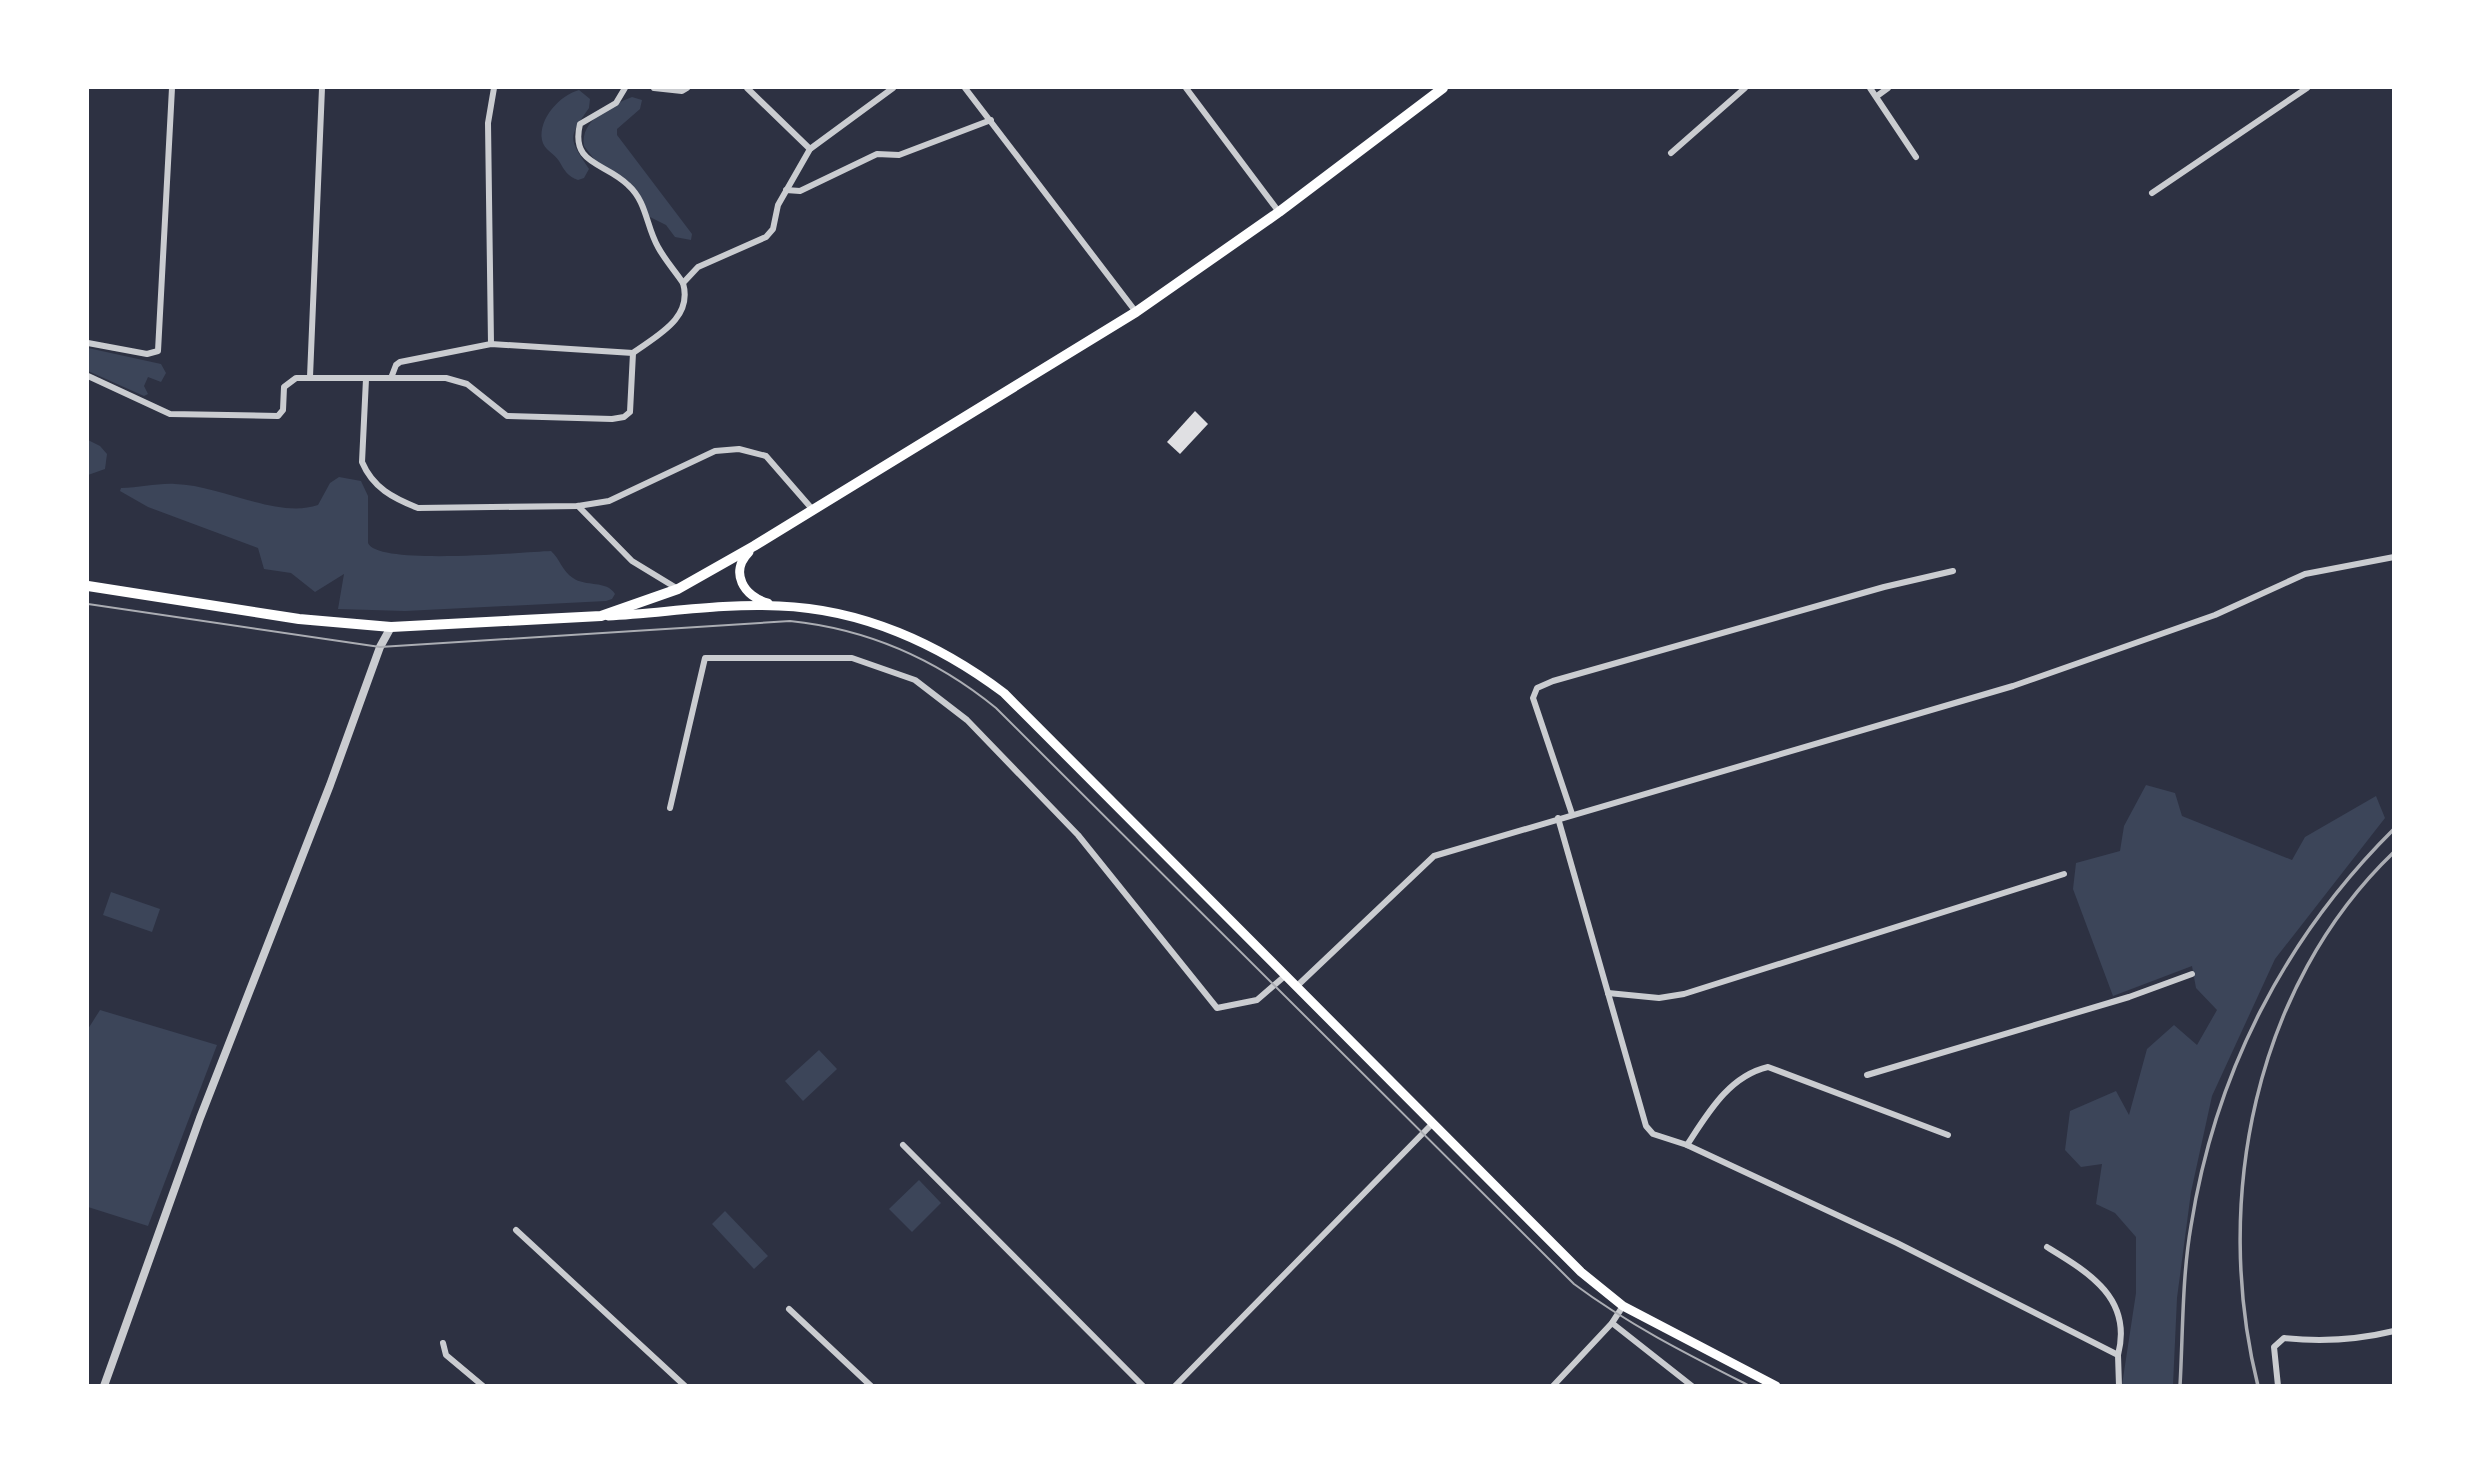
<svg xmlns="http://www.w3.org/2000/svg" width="2481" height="1473" viewBox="0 0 2481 1473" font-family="'Sofia Sans Condensed',sans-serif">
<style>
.green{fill:#3c4559}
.building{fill:#e0e0e3}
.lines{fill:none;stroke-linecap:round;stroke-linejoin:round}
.minor{stroke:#caccd0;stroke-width:6}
.tertiary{stroke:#caccd0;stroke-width:8}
.secondary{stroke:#fff;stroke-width:9}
.primary{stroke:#fff;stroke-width:10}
.tram{stroke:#abadb3;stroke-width:2}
.rail{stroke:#abadb3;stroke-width:3.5}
</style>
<rect width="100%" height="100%" fill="#2d3142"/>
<g class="green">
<path d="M579,90l11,9 -1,9c-22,31 -20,30 0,61l-5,9 -6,2c-11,-4 -13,-9 -19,-19 -5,-8 -15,-11 -17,-21 -4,-21 18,-45 37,-50z"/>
<path d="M632,97l10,3 -2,9 -23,20v6l75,99 -1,6 -16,-3 -9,-12 -16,-8 -17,-26 -39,-32 -10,-13c-4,-26 26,-40 48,-49z"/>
<path d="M88,348l73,16 5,9 -5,9 -13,-5 -4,9 4,8 -4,2 -56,-25z"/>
<path d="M88,440l12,6 7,8 -2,15 -17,6z"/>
<path d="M339,477l22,4 7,15v47c9,23 155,9 183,8 9,8 11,20 22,27 12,9 34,2 42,16l-3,5 -6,2 -201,10 -67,-2 6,-35 -29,18 -24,-19 -27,-4 -6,-21 -110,-41 -28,-16 1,-3c19,0 36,-5 54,-4 45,1 102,35 143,21l12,-22z"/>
<path d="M2146,785l29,8 7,23 110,44 13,-23 71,-41 9,22 -110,141 -63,137 -21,96 -14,106 -4,87h-51l14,-92v-56l-21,-24 -19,-9 6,-40 -21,3 -16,-17 5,-39 46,-20 13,24 18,-66 27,-24 23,20 20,-35 -21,-22 -4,-22 -79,30 -40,-107 3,-26 44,-12 4,-25z"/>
<path d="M111,892l49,17 -8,23 -49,-17z"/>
<path d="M100,1010l117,35 -69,181 -60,-19v-178z"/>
<path d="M819,1050l18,19 -34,32 -18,-20z"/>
<path d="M919,1180l22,23 -29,29 -23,-23z"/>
<path d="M725,1211l43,45 -14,13 -42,-45z"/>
</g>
<path class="building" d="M1195,411l13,13 -28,30 -13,-12z"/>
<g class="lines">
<g class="minor">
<path d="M625,88l-9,15 -36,21c-10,41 25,38 48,61 19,17 18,41 30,62 7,13 17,24 25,36"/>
<path d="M654,88l28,3 5,-3"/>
<path d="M747,88l63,61"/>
<path d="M965,88l171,224"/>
<path d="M1186,88l93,124"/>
<path d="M1870,88l46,69"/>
<path d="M1877,96l11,-8"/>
<path d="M1671,153l74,-65"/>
<path d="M786,190l14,1 77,-37 22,1 92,-35"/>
<path d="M2152,193l155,-105"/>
<path d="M88,343l59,11 11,-3 14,-263"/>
<path d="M491,344l-3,-221 6,-35"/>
<path d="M88,376l82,38 108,2 5,-6 1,-23 12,-9h150l21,6 40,32 105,3 12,-2 6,-5 3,-59"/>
<path d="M310,377l12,-289"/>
<path d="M391,378l5,-13 4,-3 91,-18 142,9c25,-18 60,-35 50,-70l15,-16 68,-30 7,-8 5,-24 32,-56 83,-61"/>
<path d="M366,379l-4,83c11,26 31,36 56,46l160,-2 31,-5 106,-50 24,-2 27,7 47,54"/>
<path d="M578,506l54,55 46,28"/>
<path d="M670,808l35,-150h147l63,22 52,40 111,115 139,173 40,-8 29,-25"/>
<path d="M1572,814l-39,-116 4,-10 16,-7 331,-94 69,-16"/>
<path d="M1558,818l88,308 7,8 34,11 210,98 221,112 1,31"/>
<path d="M1297,986l137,-130 579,-170 202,-71 90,-41 89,-17"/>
<path d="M1608,993l51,5 25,-4 380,-120"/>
<path d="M1867,1075l262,-78 63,-23"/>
<path d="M903,1145l240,241"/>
<path d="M1687,1145c21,-32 42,-69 81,-78l180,68"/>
<path d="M516,1230l169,156"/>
<path d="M2047,1247c41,25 86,51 71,108"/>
<path d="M789,1309l82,77"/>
<path d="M1612,1323l80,63"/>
<path d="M443,1343l3,12 37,31"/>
<path d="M1175,1386l258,-263"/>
<path d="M1553,1386l59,-63 11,-17"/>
<path d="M2278,1386l-4,-39 10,-9c38,4 73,2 110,-7"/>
</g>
<path class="tertiary" d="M104,1386l96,-268 130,-333 50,-138 11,-20"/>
<g class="secondary">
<path d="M749,552c-20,20 -5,45 19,51"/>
<path d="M608,616c56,-3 115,-13 171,-10 83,3 160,38 225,87l577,579 42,34 153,80"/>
</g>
<path class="primary" d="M88,586l211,33 92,8 210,-11 77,-27 76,-43 382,-234 143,-100 164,-124"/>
<path class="tram" d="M88,604l292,43 410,-26c77,8 146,38 206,87l578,576c55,41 115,71 176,102"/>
<g class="rail">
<path d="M2180,1386c3,-53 2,-108 11,-160 24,-152 93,-288 203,-397"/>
<path d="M2258,1386c-46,-184 -4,-400 136,-534"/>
</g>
</g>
<rect width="2481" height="1473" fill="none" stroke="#ffffff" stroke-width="178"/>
</svg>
